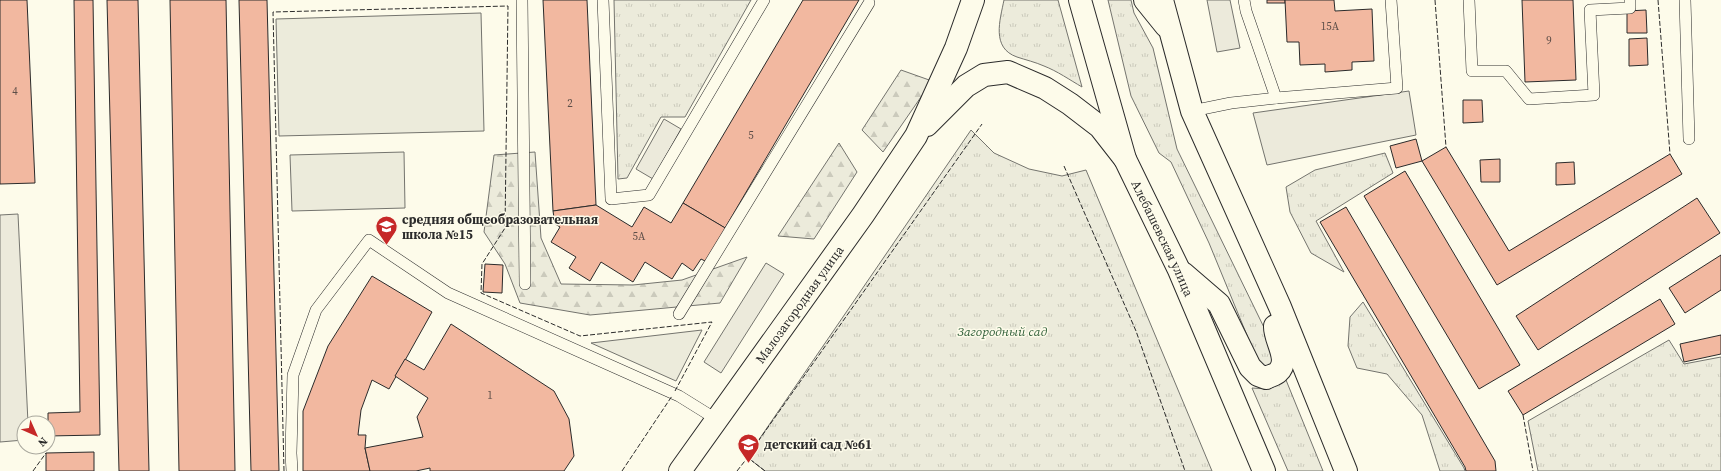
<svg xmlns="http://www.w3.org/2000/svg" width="1721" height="471" viewBox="0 0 1721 471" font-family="'Source Serif 4',serif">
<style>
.grass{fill:url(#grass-tufts);stroke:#74746e}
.forest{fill:url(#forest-firs);stroke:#74746e}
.garden{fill:#ecebdb;stroke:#74746e}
.parking{fill:#eceadb;stroke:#74746e}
.building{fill:#f2b8a0;stroke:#2b2b2b}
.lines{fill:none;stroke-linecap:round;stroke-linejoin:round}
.service-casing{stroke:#2b2b2b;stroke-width:12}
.tertiary-casing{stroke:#2b2b2b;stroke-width:24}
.primary-casing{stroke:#2b2b2b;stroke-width:24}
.service{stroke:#fdfbea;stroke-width:11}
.tertiary{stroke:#fdfbea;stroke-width:22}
.primary{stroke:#fdfbea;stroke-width:22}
.fence{stroke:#2b2b2b;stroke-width:1;stroke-dasharray:5 2;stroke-linecap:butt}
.labels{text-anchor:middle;stroke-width:3;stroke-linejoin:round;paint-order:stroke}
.number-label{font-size:11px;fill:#5d4e48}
.poi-label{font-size:13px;font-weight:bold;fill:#2b2b2b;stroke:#fdfbea;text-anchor:start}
.street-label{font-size:13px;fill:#2b2b2b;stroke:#fdfbea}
.park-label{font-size:13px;font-style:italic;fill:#34623c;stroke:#fdfbea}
</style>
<defs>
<pattern id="grass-tufts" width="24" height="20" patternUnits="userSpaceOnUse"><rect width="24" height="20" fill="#ecebdb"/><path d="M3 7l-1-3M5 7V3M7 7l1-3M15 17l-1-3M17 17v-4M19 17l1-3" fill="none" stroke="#cbcabc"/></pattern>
<pattern id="forest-firs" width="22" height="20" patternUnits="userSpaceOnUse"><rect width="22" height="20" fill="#ecebdb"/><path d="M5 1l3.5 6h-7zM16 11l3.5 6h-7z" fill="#cbcabc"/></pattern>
</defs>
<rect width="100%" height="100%" fill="#fdfbea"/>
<g class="grass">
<path d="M614,0h137l-66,117h-24l-34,61 -9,1z"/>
<path d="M1004,0h54l24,87c-12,-7 -25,-16 -38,-21 -9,-4 -18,-6 -27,-9 -26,-9 -17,-37 -13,-57z"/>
<path d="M1108,0h23l3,13 19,35 24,101 98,201 2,9 -10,10 -9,-7 -49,-119 -38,-81 -12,-9 -28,-57z"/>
<path d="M971,130l23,23 35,16 33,7 24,-6 126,301h-447l-18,-14z"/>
<path d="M1385,153l8,20 -77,48 28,51 -33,-19 -21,-41 -4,-25 29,-17z"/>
<path d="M1363,302l101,166 1,3h-25l-18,-56 -35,-41 -30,-6 -9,-22 2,-29z"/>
<path d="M1669,340l15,24 37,-7v114h-183l-10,-50z"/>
<path d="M1286,380l37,91h-35l-36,-83c14,1 22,1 34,-8z"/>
</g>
<g class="forest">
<path d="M901,70l31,11 -49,71 -21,-22z"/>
<path d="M839,143l18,29 -43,67 -36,-3z"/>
<path d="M535,152l6,86 20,46 72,1 49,-5 65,-23 -27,46 -130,12 -70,-12 -15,-39 -21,-32 10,-77z"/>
</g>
<g class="garden">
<path d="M481,13l3,118 -205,5 -3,-117z"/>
<path d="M404,152l1,56 -113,3 -2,-56z"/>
<path d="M702,330l-26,51 -85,-38z"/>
</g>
<g class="parking">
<path d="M1207,0h23l10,48 -23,4z"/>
<path d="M1409,91l7,44 -149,30 -14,-52z"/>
<path d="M664,119l17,10 -28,50 -17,-10z"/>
<path d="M18,214l10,209h-4v17l-24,2v-227z"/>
<path d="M766,263l18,11 -63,99 -17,-11z"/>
</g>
<g class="building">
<path d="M0,0h27l8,183 -35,1z"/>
<path d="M74,0h19l7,435 -52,1v-23l32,-1z"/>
<path d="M107,0h31l11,471h-30z"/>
<path d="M170,0h56l9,471h-56z"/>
<path d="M239,0h28l12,471h-28z"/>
<path d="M543,0h44l9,205 -43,6z"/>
<path d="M803,0h56l-134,228 -42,-25z"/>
<rect x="1267" y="0" width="18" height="3"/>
<path d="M1285,0h49l1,11 37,-2 2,52 -22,1v8l-27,2v-8l-25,1 -1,-23h-12z"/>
<path d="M1522,0h51l3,80 -51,2z"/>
<path d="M1646,10l1,23h-20v-22z"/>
<path d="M1647,38l1,27 -19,1v-27z"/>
<path d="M1463,100h19l1,22 -20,1z"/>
<path d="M1416,139l6,22 -26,7 -6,-22z"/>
<path d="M1446,147l63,104 161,-97 12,20 -185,111 -75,-124z"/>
<path d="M1500,159v23h-19l-1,-22z"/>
<path d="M1574,162l1,22 -19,1v-22z"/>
<path d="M1405,171l115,194 -41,24 -115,-193z"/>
<path d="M1697,198l23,35 -182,117 -22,-34z"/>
<path d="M683,203l44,26 -20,33 -6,-3 -8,12 -11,-8 -10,16 -27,-17 -12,20 -32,-20 -11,19 -21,-13 7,-11 -25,-15 9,-15 -5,-3 -2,-13 43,-6 36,22 12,-20 27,16z"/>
<path d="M1346,207l149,254 1,10h-30l-1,-4 -145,-245z"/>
<path d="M1721,255v35l-36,23 -16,-25z"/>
<path d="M485,264l18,1 -1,28 -19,-1z"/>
<path d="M372,276l60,36 -43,77 -17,-9 -11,30 -3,25h8l-1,13 5,23h-67v-60l25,-65z"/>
<path d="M1660,299l15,25 -152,91 -15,-24z"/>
<path d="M451,324l103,67 15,28 5,37 -10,15h-134v-3l-14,3h-46l-5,-23 58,-11 -6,-20 11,-19 -33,-22 10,-17 19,11z"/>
<path d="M1721,335v19l-37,8 -4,-18z"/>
<path d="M94,452v19h-48v-18z"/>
</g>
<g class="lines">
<defs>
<g id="service">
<path d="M522,0l3,284"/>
<path d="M603,0l8,199 38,-4 115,-195"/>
<path d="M1244,0l2,11 30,87 121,-10 -6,-88"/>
<path d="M1469,0l3,71h34l23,28 65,-4 -4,-85 40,-2v-8"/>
<path d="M1685,0l4,139"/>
<path d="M1192,111l39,-8 45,-5"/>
<path d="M679,314l190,-311"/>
<path d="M292,471l-1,-18 2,-78 23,-65 53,-70 79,53 231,103 37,23"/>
</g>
<g id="tertiary">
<path d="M927,125l39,-39 18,-11 24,-3 37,16 25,16 30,23 25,32"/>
<path id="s1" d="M680,471l183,-256 53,-79 40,-88 17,-48"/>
</g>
<g id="primary">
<path id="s2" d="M1080,0l45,159 54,111 85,201"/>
<path d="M1145,0l21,26"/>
<path d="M1162,0l30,111 88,196 66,164"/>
<path d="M1183,273l36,31 31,63 8,8 8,3c3,-2 9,-3 12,-6 13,-12 -4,-32 -3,-46"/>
</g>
</defs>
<use href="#service" class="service-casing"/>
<use href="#tertiary" class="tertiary-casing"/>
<use href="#primary" class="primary-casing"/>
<use href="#service" class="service"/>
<use href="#tertiary" class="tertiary"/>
<use href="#primary" class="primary"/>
<g class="fence">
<path d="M1435,0l11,147"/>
<path d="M1658,0l12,154"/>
<path d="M1064,166l72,165 49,140"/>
<path d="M1523,415l10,56"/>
<path d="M33,471l13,-18"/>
<path d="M284,471l-11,-459 235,-6 -3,222 -23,36 -1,29 99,43 132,-14 -37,69"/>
<path d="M622,471l50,-75"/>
<path d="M737,471l11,-14"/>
<path d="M765,471l-18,-14 235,-333"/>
</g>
</g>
<defs>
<symbol id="school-pin" viewBox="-11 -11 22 30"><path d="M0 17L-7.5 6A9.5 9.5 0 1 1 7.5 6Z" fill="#c62828" stroke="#fdfbea"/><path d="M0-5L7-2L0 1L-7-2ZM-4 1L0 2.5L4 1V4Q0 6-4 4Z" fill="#fff"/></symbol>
</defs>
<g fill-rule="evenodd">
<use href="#school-pin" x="374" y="214" width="25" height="34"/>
<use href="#school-pin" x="736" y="432" width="25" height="34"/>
</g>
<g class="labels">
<g class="number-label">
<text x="1330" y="30">15А</text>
<text x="1549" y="44">9</text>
<text x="15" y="95">4</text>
<text x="570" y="107">2</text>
<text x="751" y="139">5</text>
<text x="639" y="240">5А</text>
<text x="490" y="399">1</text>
</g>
<g class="poi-label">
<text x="402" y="224">средняя общеобразовательная<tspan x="402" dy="15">школа №15</tspan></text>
<text x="764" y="449">детский сад №61</text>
</g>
<g class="street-label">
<text dy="5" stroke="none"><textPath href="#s2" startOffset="253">Алебашевская улица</textPath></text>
<text dy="5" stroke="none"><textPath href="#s1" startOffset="205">Малозагородная улица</textPath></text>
</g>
<g class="park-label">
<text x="1002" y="336">Загородный сад</text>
</g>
</g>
<g transform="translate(36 435) rotate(135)"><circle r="19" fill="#fdfbea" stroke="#a9a89e"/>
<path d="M0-3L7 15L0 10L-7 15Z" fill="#c62828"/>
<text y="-6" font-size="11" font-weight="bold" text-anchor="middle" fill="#2b2b2b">N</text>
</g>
</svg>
